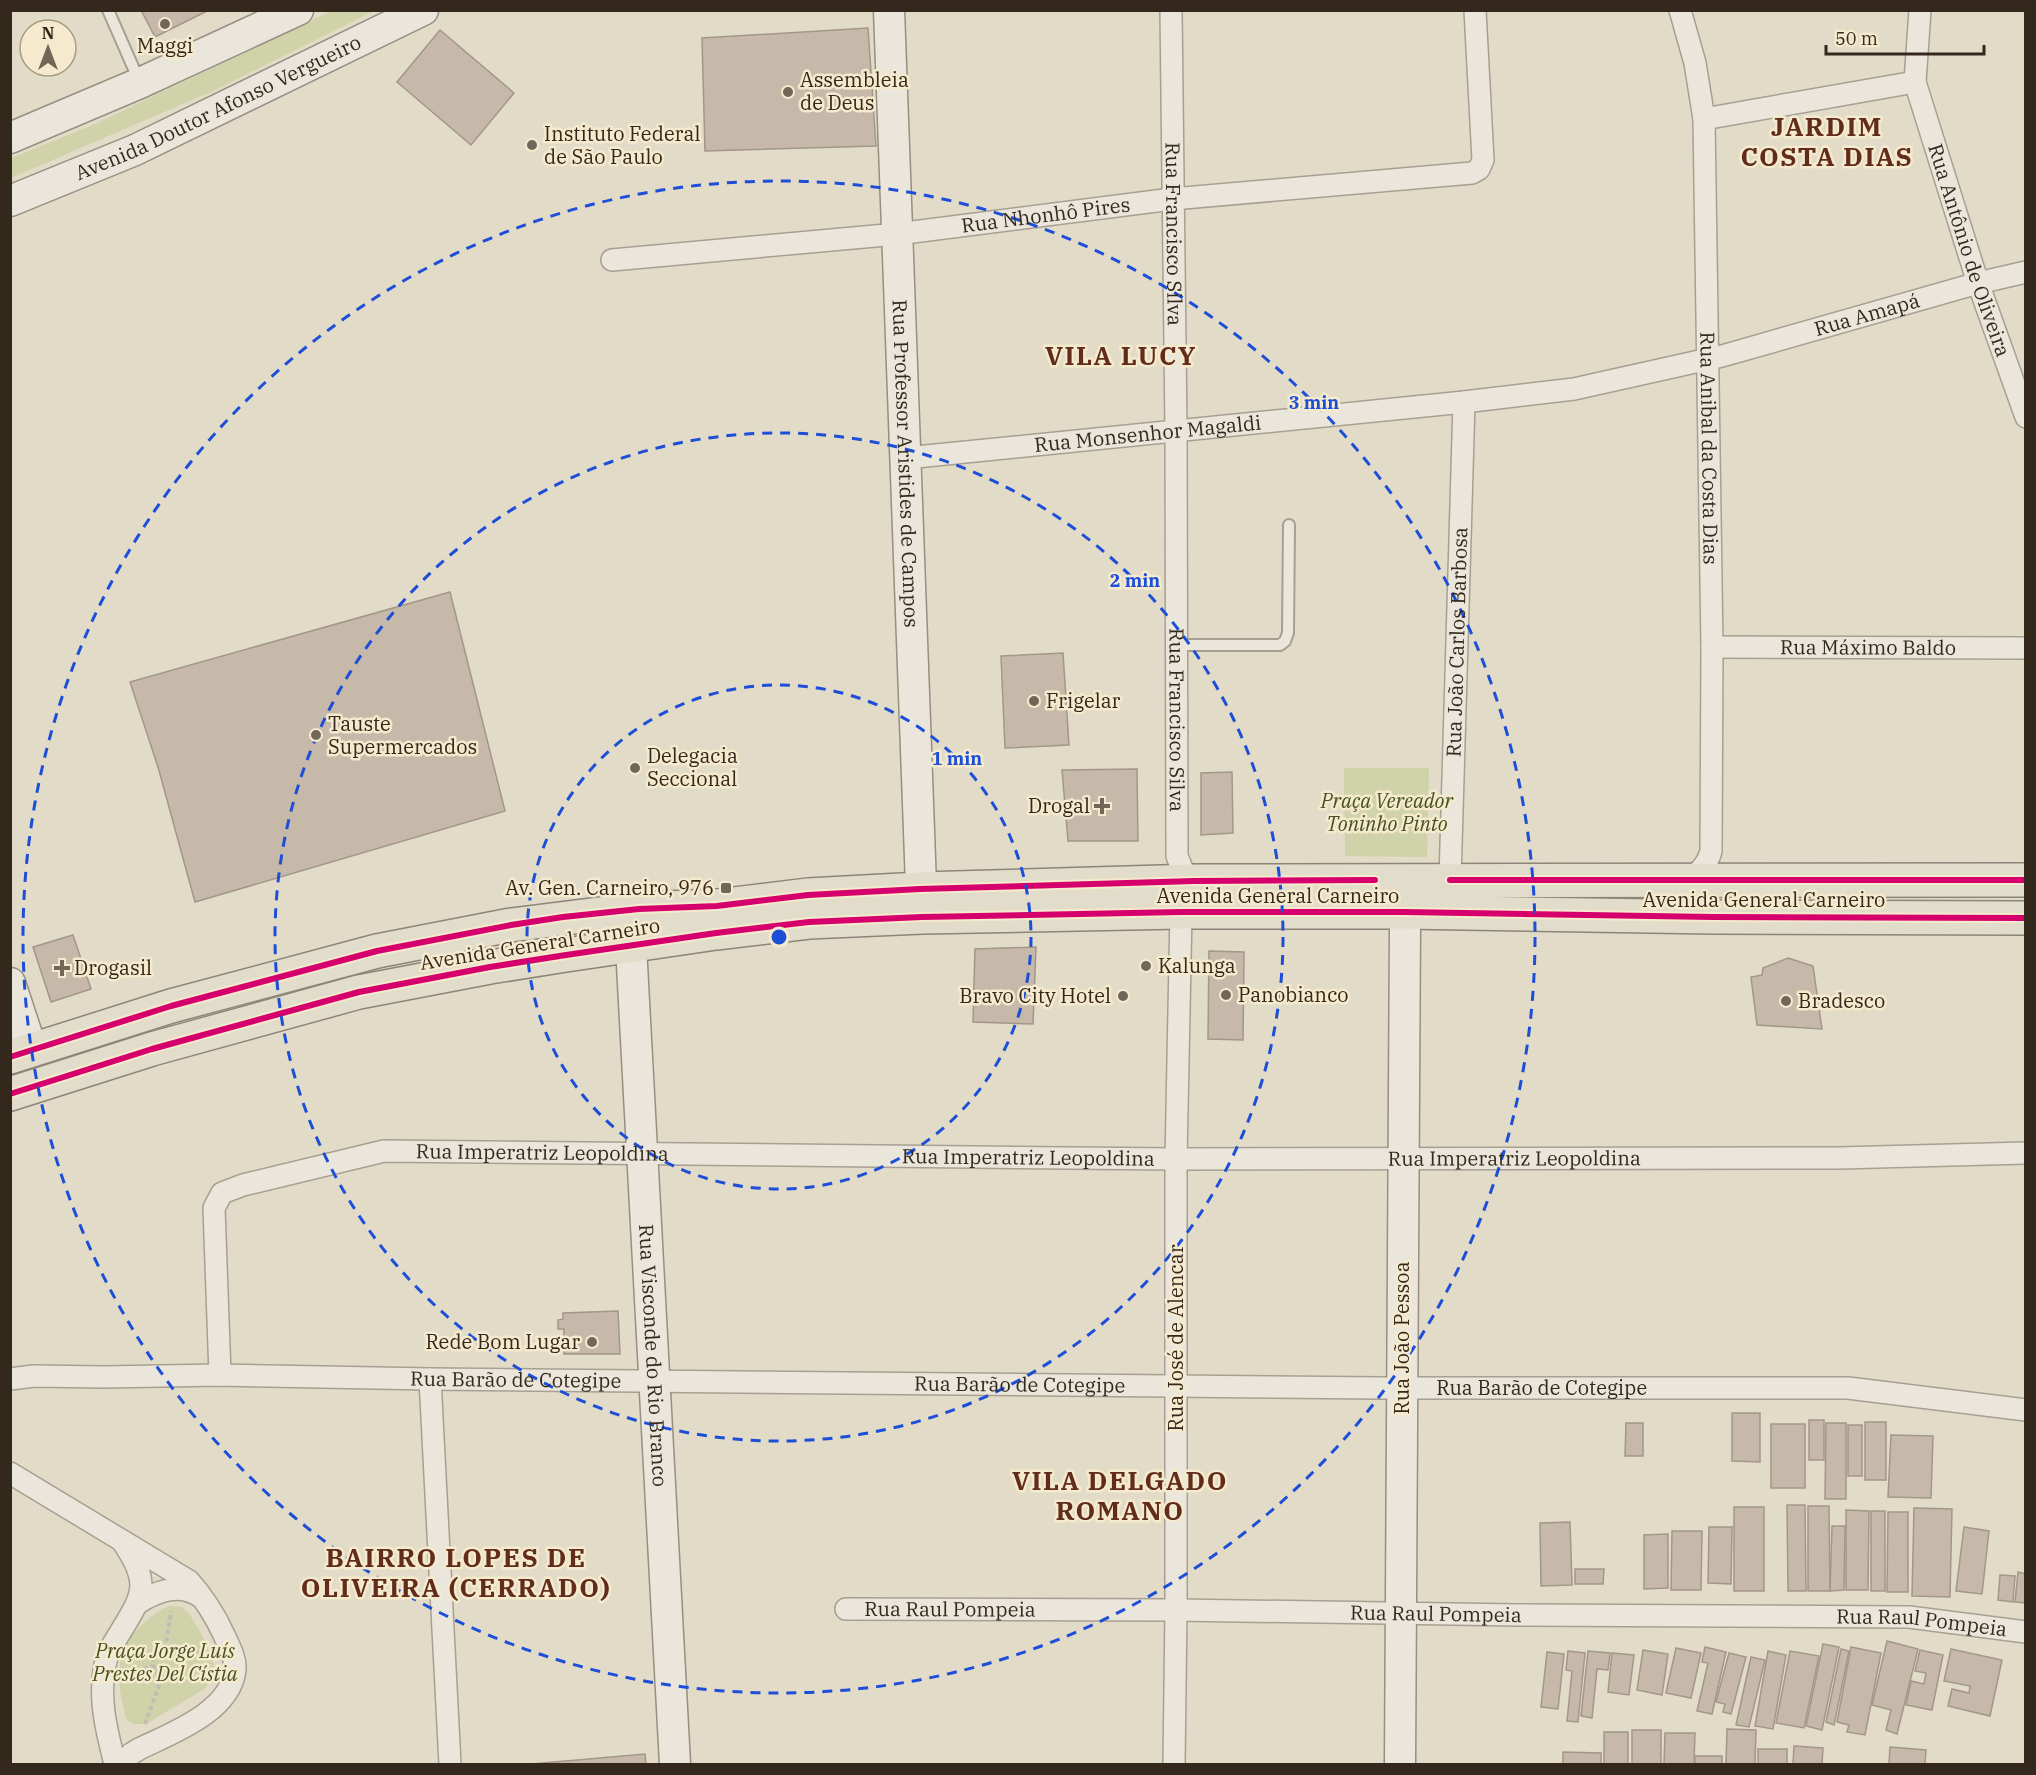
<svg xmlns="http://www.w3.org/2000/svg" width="2036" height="1775" viewBox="0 0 2036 1775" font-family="'IBM Plex Serif',serif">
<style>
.green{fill:#d0d2aa}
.building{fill:#c6b9a9;stroke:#a29788;stroke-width:1.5}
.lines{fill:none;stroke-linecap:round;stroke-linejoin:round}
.lane-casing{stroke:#a7a092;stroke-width:14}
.street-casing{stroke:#a7a092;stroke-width:24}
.secondary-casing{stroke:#968f82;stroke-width:33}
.primary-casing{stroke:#8c8579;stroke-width:36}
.path{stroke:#c2bcb2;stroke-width:4;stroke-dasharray:4.5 3;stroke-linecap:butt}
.lane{stroke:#eae6db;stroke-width:10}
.street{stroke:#eae6db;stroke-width:21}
.secondary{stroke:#eae6db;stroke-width:30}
.primary{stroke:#e2dccb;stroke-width:33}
.cycleway-casing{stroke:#f5eacd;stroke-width:10}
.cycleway{stroke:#d6006c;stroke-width:6}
.ring{fill:none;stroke:#1d4ed8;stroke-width:3;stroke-dasharray:10 8}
.poi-dot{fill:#716758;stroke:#f5eacd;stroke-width:2}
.labels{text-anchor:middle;stroke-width:5;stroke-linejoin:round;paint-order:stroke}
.poi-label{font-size:20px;fill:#34281c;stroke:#f5eacd;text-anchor:start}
.street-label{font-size:20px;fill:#34281c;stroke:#f5eacd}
.park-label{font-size:20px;font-style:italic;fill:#445122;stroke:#f5eacd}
.district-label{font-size:26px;font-weight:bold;letter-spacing:1.5px;fill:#612c1b;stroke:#f5eacd}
.centre{fill:#1d4ed8;stroke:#f5eacd;stroke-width:3}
.ring-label{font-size:18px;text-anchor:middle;font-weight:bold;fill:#1d4ed8;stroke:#f5eacd;stroke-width:5;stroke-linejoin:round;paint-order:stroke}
</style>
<rect width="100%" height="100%" fill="#e2dbc8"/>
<g class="green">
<path d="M333,10l41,1 -161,80 -202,87v-20l82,-33z"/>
<path d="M1344,768h85l-2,89 -82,-1z"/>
<path d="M169,1606l12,1 7,5 15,25 11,27 -2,11 -6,13 -60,36h-12l-8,-5c-3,-14 -7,-29 -7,-43 0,-32 23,-57 50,-70z"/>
</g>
<g class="building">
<path d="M141,10h68l-54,27z"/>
<path d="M868,28l8,118 -171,5 -3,-113z"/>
<path d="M440,30l74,63 -43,52 -74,-63z"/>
<path d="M450,592l55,219 -310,91 -37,-135 -28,-85z"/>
<path d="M1063,653l6,92 -64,3 -4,-92z"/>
<path d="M1137,769l1,72h-70l-6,-71z"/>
<path d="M1232,772l1,61 -32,2v-62z"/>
<path d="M73,935l18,54 -40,13 -18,-55z"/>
<path d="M1036,947l-3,77 -60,-2 2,-73z"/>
<path d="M1209,951l35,1 -1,88 -35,-1z"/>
<path d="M1788,958l25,8 9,63 -65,-4 -6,-48 11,-2 1,-7z"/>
<path d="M618,1311l2,43h-56v-25h-6v-9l5,-1v-6z"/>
<path d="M1732,1413h28v49l-28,-1z"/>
<rect x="1809" y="1420" width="15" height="40"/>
<rect x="1865" y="1422" width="21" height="58"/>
<path d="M1626,1423h17v33h-18z"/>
<path d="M1826,1423h20v76h-21z"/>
<rect x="1771" y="1424" width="34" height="64"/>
<rect x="1848" y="1425" width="14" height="51"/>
<path d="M1891,1435l42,1 -2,62 -43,-1z"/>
<path d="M1787,1505h18l1,86h-18z"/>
<path d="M1808,1506h21l1,85h-22z"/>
<rect x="1734" y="1507" width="30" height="84"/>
<path d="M1914,1508l38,1 -2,88 -38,-1z"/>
<path d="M1846,1510l23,1 -1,79h-22z"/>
<rect x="1871" y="1511" width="14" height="80"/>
<path d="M1888,1512h20v80h-21z"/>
<path d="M1570,1522l2,63 -31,1 -1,-63z"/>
<path d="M1832,1526h13l-1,64 -14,1z"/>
<path d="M1709,1527h23l-1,57 -23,-1z"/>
<path d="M1964,1527l25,4 -7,63 -26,-3z"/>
<path d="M1672,1531h30l-1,59h-30z"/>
<path d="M1668,1534v54l-24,1v-54z"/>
<path d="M1575,1569h29l-1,15h-28z"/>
<path d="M2018,1572l8,2v29l-11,-1z"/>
<path d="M2000,1575l15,1 -2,26 -15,-2z"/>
<path d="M1887,1641l31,8 -21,85 -11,-4 5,-20 -19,-5z"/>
<path d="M1823,1644l16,3 -17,83 -16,-4z"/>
<path d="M1705,1647l21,5 -14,62 -15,-3 11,-48 -6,-1z"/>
<path d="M1851,1647l30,6 -16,82 -18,-3 2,-7 -12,-3z"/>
<path d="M1676,1648l25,5 -10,45 -25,-5z"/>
<path d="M1841,1649l8,2 -15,74 -8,-3z"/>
<path d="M1951,1649l51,11 -12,56 -42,-10 4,-17 17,4 1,-7 -26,-5z"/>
<path d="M1643,1650l25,4 -6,41 -25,-5z"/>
<path d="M1920,1650l23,5 -11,55 -26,-5 5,-24 13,3 2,-11 -11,-2z"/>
<path d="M1568,1651l17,2 -7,69 -11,-1 5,-50 -6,-1z"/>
<path d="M1588,1651l22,2 -2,17 -11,-1 -5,49 -11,-2z"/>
<path d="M1768,1651l18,4 -13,74 -18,-3z"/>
<path d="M1790,1651l29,5 -15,72 -28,-5z"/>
<path d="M1547,1652l17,2 -6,55 -17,-2z"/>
<path d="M1612,1653l22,2 -5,40 -21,-3z"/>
<path d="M1729,1653l17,4 -15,57 -8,-2 2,-8 -9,-2z"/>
<path d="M1751,1657l14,3 -16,67 -13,-2z"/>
<path d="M1727,1729l29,1 -1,34h-29z"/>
<rect x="1632" y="1730" width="29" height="34"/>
<rect x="1604" y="1732" width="24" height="32"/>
<path d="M1665,1733h30l-1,31h-30z"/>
<path d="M1794,1746l29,2 -1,16h-29z"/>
<path d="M1890,1747l36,3 -1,14h-36z"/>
<rect x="1758" y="1749" width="29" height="15"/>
<path d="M1563,1752l38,1v11h-38z"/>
<path d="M645,1754l1,10h-115z"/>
<rect x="1695" y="1756" width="27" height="8"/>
</g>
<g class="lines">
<defs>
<g id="lane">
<path d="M108,10l32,73"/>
<path d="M1176,645h104l5,-4 3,-8 1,-108"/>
</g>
<g id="street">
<path id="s1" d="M1171,10l5,420 1,426 6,15 12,10"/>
<path id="s2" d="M1680,10l15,53 9,56 8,528 -1,204c-3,13 -11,20 -21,28"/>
<path id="s3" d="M1920,10l-5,72 63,201 48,134"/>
<path d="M1704,119l211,-37"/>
<path id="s4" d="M612,260l285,-26 275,-35 300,-26 7,-4 4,-9 -8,-150"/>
<path id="s5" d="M906,458l558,-56 110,-13 148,-33 256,-73 48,-11"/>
<path id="s6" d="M1712,647l314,1"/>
<path id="s7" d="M1450,880l14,-478"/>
<path id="s8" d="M220,1375l-6,-167 8,-15 21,-8 141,-34 792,8 663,-1 187,-5"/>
<path id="s9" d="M10,1379l24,-3 70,1 116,-2 210,4 951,9h467l178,22"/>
<path d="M430,1379l20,385"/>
<path d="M10,1473l179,108c15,17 26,34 35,54 5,11 12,23 11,35 -5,42 -63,63 -96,79l-8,5 -9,10"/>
<path d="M138,1603c19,-12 42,-21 63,-6"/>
<path id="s10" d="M846,1609l330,1 342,5 391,2 117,15"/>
<path d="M115,1764c-8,-32 -17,-65 -10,-99 2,-11 7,-20 13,-29 25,-41 34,-52 4,-95"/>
<path d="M1174,1764l2,-154v-451l5,-247"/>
</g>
<g id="secondary">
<path id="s11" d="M889,10l33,903"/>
<path d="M10,138l130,-55 158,-73"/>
<path id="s12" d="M10,201l125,-51 288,-140"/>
<path d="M1391,893l13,19 1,13 -5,839"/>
<path id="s13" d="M631,946l44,818"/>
<path d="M10,983l22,67"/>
</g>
<g id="primary">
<path d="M10,1057l161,-51 206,-55 134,-26 128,-16 78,-3 91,-11 112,-6 275,-8 831,-1"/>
<path d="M10,1094l142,-45 207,-57 131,-25 76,-12 150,-22 93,-11 113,-5 259,-5h223l309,5 313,1"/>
</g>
</defs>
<use href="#lane" class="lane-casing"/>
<use href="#street" class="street-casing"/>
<use href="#secondary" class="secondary-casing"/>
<use href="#primary" class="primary-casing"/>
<g class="path">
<circle cx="167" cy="1663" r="14"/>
<path d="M165,1649l6,-38"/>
<path d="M180,1658l27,-12"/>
<path d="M122,1676l31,-10"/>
<path d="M145,1724l17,-47"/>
</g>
<use href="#lane" class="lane"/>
<use href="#street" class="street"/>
<use href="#secondary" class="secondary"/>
<use href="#primary" class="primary"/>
<defs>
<g id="cycleway">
<path d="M1450,880h576"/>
<path d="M10,1057l161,-51 206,-55 134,-26 52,-8 76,-8 78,-3 91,-11 112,-6 275,-8 180,-1"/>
<path d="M10,1094l142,-45 207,-57 131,-25 76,-12 150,-22 93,-11 113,-5 259,-5h223l309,5 313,1"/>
</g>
</defs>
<use href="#cycleway" class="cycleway-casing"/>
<use href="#cycleway" class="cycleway"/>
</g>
<g class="ring">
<circle cx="779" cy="937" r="252"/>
<circle cx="779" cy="937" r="504"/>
<circle cx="779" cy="937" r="756"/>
</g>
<g class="poi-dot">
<circle cx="165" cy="24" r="6"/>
<circle cx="788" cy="92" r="6"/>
<circle cx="532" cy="145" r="6"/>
<circle cx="1034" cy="701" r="6"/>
<circle cx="316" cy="735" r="6"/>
<circle cx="635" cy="768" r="6"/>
<path d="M1099 797h6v6h6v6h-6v6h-6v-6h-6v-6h6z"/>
<rect x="720" y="882" width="12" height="12" rx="3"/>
<circle cx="1146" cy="966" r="6"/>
<path d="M59 959h6v6h6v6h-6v6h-6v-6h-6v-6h6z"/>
<circle cx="1226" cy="995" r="6"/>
<circle cx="1123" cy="996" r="6"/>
<circle cx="1786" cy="1001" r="6"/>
<circle cx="592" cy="1342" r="6"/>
</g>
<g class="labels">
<g class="poi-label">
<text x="165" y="53" text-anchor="middle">Maggi</text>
<text x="800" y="87">Assembleia<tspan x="800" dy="23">de Deus</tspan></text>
<text x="544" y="141">Instituto Federal<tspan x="544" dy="23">de São Paulo</tspan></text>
<text x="1046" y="708">Frigelar</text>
<text x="328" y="731">Tauste<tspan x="328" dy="23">Supermercados</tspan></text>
<text x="647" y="763">Delegacia<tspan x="647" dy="23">Seccional</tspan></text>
<text x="1090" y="813" text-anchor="end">Drogal</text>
<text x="714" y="895" text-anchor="end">Av. Gen. Carneiro, 976</text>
<text x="1158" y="973">Kalunga</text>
<text x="74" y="975">Drogasil</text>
<text x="1238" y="1002">Panobianco</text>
<text x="1111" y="1003" text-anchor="end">Bravo City Hotel</text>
<text x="1798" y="1008">Bradesco</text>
<text x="580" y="1349" text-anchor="end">Rede Bom Lugar</text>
</g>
<g class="street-label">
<text dy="7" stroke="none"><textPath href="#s12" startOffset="228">Avenida Doutor Afonso Vergueiro</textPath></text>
<text dy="7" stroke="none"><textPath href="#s4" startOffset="436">Rua Nhonhô Pires</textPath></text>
<text dy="7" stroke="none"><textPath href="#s1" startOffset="224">Rua Francisco Silva</textPath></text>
<text dy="7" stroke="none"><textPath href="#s3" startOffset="249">Rua Antônio de Oliveira</textPath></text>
<text dy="7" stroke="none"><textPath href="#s5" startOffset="974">Rua Amapá</textPath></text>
<text dy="7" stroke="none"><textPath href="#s5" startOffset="243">Rua Monsenhor Magaldi</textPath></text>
<text dy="7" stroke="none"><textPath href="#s2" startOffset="441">Rua Anibal da Costa Dias</textPath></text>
<text dy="7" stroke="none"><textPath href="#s11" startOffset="454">Rua Professor Aristides de Campos</textPath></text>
<text dy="7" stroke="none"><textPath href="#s7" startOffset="238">Rua João Carlos Barbosa</textPath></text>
<text dy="7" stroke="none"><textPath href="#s6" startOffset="156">Rua Máximo Baldo</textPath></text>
<text dy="7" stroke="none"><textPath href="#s1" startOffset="710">Rua Francisco Silva</textPath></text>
<text x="1278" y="903">Avenida General Carneiro</text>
<text x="1764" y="907">Avenida General Carneiro</text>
<text transform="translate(540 944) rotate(-9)" y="7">Avenida General Carneiro</text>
<text dy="7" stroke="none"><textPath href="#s8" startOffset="510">Rua Imperatriz Leopoldina</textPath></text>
<text dy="7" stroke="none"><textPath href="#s8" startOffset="996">Rua Imperatriz Leopoldina</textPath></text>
<text dy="7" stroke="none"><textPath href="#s8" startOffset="1482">Rua Imperatriz Leopoldina</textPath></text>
<text transform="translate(1176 1338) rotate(-90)" y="7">Rua José de Alencar</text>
<text transform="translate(1402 1338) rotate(-90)" y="7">Rua João Pessoa</text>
<text dy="7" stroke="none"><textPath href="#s13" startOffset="410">Rua Visconde do Rio Branco</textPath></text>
<text dy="7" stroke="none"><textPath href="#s9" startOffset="506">Rua Barão de Cotegipe</textPath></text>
<text dy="7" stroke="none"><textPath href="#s9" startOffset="1010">Rua Barão de Cotegipe</textPath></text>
<text dy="7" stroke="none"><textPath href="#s9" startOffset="1532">Rua Barão de Cotegipe</textPath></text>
<text dy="7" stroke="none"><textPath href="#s10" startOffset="104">Rua Raul Pompeia</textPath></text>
<text dy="7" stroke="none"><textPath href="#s10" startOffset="590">Rua Raul Pompeia</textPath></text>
<text dy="7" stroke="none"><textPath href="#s10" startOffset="1076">Rua Raul Pompeia</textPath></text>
</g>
<g class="park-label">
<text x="1387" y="808">Praça Vereador<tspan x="1387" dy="23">Toninho Pinto</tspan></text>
<text x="165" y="1658">Praça Jorge Luís<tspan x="165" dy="23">Prestes Del Cístia</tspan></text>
</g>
<g class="district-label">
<text x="1827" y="136">JARDIM<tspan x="1827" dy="30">COSTA DIAS</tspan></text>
<text x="1121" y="365">VILA LUCY</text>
<text x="1120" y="1490">VILA DELGADO<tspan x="1120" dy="30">ROMANO</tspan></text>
<text x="456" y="1567">BAIRRO LOPES DE<tspan x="456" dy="30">OLIVEIRA (CERRADO)</tspan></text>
</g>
</g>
<circle cx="779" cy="937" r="9" class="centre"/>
<g class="ring-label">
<text x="1314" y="409">3 min</text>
<text x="1135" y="587">2 min</text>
<text x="957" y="765">1 min</text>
</g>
<rect width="2036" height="1775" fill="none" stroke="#34281c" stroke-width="24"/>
<g transform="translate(48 48)"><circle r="28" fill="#f5eacd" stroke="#a89c86" stroke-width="1.5"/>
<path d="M0-4.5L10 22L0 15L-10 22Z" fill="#716758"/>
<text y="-9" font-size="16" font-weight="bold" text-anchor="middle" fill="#34281c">N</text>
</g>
<path d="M1826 45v9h158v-9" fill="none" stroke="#34281c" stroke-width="3"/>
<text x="1835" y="45" font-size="18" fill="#34281c" stroke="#f5eacd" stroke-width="4.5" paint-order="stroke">50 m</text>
</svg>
